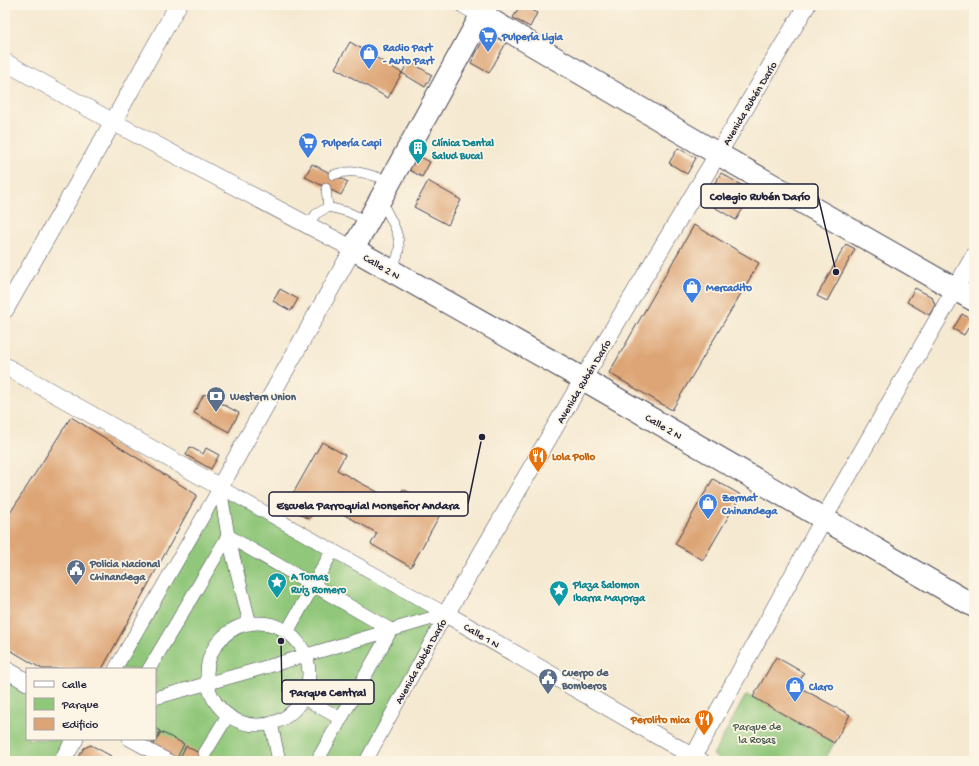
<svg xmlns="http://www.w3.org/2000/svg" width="979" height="766" viewBox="0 0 979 766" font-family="'Gochi Hand',sans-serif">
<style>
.green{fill:#91c77a;stroke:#5a745a}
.building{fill:#dda475}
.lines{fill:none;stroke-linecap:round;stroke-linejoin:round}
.service-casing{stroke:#424052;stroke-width:10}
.pedestrian-casing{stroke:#424052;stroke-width:14}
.minor-casing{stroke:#424052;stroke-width:18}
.tertiary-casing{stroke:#424052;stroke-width:24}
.service{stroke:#fff;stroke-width:9}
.pedestrian{stroke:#fff;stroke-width:13}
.minor{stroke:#fff;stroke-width:17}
.tertiary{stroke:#fff;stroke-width:22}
.labels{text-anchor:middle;stroke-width:3.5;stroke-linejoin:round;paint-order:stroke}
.shop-label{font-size:11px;font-weight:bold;fill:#366cbe;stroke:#fcf5e5;text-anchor:start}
.street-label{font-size:11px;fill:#22223b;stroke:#fcf5e5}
.culture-label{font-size:11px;font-weight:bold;fill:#0d838f;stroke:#fcf5e5;text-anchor:start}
.service-label{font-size:11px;font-weight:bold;fill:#4e5e75;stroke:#fcf5e5;text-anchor:start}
.food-label{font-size:11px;font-weight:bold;fill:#c56008;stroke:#fcf5e5;text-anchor:start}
.park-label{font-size:11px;fill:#495c51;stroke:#fcf5e5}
.leader{fill:none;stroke:#22223b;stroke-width:1.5}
.callout-dot{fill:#22223b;stroke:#fcf5e5;stroke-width:1.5}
.callout{fill:#fcf5e5;stroke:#22223b;stroke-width:1.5}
.callout-label{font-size:12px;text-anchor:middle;font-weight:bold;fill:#22223b}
</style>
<rect width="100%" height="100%" fill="#fcf5e5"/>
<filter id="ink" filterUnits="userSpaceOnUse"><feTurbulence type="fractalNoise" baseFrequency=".025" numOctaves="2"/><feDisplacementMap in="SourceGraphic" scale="8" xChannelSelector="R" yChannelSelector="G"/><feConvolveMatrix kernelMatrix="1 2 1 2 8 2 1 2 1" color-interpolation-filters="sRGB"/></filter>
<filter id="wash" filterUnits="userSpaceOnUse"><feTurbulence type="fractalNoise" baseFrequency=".012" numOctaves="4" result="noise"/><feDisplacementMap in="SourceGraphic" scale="16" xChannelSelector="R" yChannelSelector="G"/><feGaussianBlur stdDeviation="0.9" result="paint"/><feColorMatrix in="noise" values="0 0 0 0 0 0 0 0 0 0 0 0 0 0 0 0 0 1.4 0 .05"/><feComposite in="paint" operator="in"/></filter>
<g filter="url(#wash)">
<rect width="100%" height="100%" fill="#f5e9d1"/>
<g class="green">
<path d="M220,487l226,127 -80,147h-197l-40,-22h26v-70h-40z"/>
<path d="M5,669l22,13v57h48l-13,22h-57z"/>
<path d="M746,695l7,2 81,46 -10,18h-101l-10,-6z"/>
</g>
<g id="blocks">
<g class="building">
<path d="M520,5l17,8 -7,14 -17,-9z"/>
<path d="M495,37l11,6 -17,30 -18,-10 12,-23z"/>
<path d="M350,42l52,31 -14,25 -53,-30z"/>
<path d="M409,61l23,14 -7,12 -23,-14z"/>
<path d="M678,148l18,10 -9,16 -18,-11z"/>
<path d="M413,153l17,9 -8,15 -16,-9z"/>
<path d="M312,164l36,18 -7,13 -36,-18z"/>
<path d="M721,173l32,19 -17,28 -32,-19z"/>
<path d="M428,181l33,19 -13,25 -34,-18z"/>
<path d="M694,225l65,38 -87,147 -63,-37z"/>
<path d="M846,244l9,5 -28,52 -10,-5z"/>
<path d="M915,288l17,9 3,8 -6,10 -22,-13z"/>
<path d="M280,289l18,10 -7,12 -18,-10z"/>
<path d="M962,314l11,6 -9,15 -11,-6z"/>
<path d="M204,394l35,19 -10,19 -35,-19z"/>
<path d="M71,417l126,78 -95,174h-60l-37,-22v-126z"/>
<path d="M322,442l23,13 -8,15 59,32 7,-13 39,22 -31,56 -40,-23 6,-11 -58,-32 -10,18 -23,-13z"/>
<path d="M190,447l13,7 3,-6 13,7 -8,14 -25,-14z"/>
<path d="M713,479l28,16 -38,65 -28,-16z"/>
<path d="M776,657l28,16 -7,13 53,29 -16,28 -81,-46z"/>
<path d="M155,728l5,3 -9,15 -12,-7h16z"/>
<path d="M161,732l23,12 -8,16 -23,-14z"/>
<path d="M91,745l20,11 -3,5h-32l8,-13z"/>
<path d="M186,746l24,13 -1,2h-31z"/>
</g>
</g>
</g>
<g filter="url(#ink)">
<use href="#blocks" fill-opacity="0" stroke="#424052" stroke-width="1"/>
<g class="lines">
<defs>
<g id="service">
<path d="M333,175c20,-8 38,0 57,6"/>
<path d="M326,188l2,19"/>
<path d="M381,200c7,15 20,33 18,50 -1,7 -5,14 -7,21"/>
<path d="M308,225l8,-11 12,-7 20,5 20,9"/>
</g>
<g id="pedestrian">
<path d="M220,487l226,127"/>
<path d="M220,487l8,49 22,88"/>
<circle cx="258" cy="674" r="51"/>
<path d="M287,632l46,-82"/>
<path d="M115,669l105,-182"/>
<path d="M149,669l79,-133 163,94 -74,131"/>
<path d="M155,698l111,-31 180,-53"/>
<path d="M304,698l37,21"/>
<path d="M271,723l8,38"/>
<path d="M129,739l40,22"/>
<path d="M205,753l23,-38"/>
<path d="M366,761l80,-147"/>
</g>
<g id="minor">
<path d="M464,5l18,10"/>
<path d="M5,62l108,60 240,127 -133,238 -215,-121"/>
<path d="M5,310l108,-188 65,-117"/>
<path d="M5,669l22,13"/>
<path d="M62,761l13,-22"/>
<path d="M691,761l133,-243 150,-262"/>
<path d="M701,761l-255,-147 137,-235 224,-374"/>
</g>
<g id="tertiary">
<path d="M487,5l-134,244 230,130 391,227"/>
<path d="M482,15l236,139 256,146"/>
</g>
</defs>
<use href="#service" class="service-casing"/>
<use href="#pedestrian" class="pedestrian-casing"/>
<use href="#minor" class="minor-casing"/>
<use href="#tertiary" class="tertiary-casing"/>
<use href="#service" class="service"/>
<use href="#pedestrian" class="pedestrian"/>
<use href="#minor" class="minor"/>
<use href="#tertiary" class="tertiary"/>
</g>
</g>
<defs>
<symbol id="supermarket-pin" viewBox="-11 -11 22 30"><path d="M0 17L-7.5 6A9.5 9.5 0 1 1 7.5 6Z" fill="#3f7fe0" stroke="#fcf5e5"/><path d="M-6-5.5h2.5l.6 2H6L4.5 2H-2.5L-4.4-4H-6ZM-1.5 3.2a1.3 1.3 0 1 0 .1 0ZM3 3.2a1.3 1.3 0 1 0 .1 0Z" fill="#fff"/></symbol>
<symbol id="shop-pin" viewBox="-11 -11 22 30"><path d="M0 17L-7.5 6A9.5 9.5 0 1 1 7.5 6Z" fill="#3f7fe0" stroke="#fcf5e5"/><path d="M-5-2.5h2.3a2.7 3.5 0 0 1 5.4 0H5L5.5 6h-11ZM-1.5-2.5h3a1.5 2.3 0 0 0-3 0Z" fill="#fff"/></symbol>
<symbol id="building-pin" viewBox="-11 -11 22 30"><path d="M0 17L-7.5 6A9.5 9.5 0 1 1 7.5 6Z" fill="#0f9aa8" stroke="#fcf5e5"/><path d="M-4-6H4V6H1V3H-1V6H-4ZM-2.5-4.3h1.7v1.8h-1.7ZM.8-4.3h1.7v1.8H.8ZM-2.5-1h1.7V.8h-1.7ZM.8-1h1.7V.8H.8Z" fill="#fff"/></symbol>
<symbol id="bank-pin" viewBox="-11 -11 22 30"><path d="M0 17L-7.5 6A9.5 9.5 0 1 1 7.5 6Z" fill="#5c6f8a" stroke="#fcf5e5"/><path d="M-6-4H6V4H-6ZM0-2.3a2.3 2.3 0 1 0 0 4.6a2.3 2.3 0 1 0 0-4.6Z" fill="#fff"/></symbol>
<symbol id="restaurant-pin" viewBox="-11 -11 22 30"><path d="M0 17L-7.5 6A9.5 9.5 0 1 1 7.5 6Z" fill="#e8710a" stroke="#fcf5e5"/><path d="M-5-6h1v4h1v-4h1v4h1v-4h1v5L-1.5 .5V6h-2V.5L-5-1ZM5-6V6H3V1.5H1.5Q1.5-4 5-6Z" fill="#fff"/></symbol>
<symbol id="civic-pin" viewBox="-11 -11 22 30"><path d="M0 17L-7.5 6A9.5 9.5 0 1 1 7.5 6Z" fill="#5c6f8a" stroke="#fcf5e5"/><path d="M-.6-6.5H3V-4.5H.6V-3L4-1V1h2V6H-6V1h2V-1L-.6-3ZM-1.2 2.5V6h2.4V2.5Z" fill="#fff"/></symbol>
<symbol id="sight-pin" viewBox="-11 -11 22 30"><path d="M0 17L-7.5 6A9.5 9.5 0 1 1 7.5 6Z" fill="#0f9aa8" stroke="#fcf5e5"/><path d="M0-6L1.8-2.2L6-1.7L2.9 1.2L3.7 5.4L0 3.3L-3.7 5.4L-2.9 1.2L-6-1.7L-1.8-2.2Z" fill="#fff"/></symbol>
</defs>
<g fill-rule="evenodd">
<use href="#supermarket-pin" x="477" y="25" width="22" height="30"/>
<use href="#shop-pin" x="358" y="42" width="22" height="30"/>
<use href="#supermarket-pin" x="297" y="131" width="22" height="30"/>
<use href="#building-pin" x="407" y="137" width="22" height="30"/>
<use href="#shop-pin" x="681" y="276" width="22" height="30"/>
<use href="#bank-pin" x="205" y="385" width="22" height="30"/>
<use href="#restaurant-pin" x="527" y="445" width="22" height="30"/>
<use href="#shop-pin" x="697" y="492" width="22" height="30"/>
<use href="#civic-pin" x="65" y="558" width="22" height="30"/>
<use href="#sight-pin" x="266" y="571" width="22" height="30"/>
<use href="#sight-pin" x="548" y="579" width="22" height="30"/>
<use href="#civic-pin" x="537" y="667" width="22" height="30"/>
<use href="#shop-pin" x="784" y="675" width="22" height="30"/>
<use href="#restaurant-pin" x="693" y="708" width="22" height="30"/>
</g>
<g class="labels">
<g class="shop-label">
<text x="502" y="40">Pulpería Ligia</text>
<text x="383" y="51">Radio Part<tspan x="383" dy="13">- Auto Part</tspan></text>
<text x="322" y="146">Pulpería Capi</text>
<text x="706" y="291">Mercadito</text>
<text x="722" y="501">Zermat<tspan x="722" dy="13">Chinandega</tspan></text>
<text x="809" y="690">Claro</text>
</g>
<g class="street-label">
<text transform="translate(749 103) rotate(-59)" y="4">Avenida Rubén Darío</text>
<text transform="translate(382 266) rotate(30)" y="4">Calle 2 N</text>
<text transform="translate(583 381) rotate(-59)" y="4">Avenida Rubén Darío</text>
<text transform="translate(664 426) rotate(30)" y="4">Calle 2 N</text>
<text transform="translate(482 635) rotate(30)" y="4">Calle 1 N</text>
<text transform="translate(420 661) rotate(-61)" y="4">Avenida Rubén Darío</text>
</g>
<g class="culture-label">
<text x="432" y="146">Clínica Dental<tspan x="432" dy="13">Salud Bucal</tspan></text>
<text x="291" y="580">A Tomas<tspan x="291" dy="13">Ruiz Romero</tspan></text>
<text x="573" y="588">Plaza Salomon<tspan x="573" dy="13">Ibarra Mayorga</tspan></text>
</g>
<g class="service-label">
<text x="230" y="400">Western Union</text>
<text x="90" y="567">Policia Nacional<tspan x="90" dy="13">Chinandega</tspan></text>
<text x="562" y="676">Cuerpo de<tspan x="562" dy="13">Bomberos</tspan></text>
</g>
<g class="food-label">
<text x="552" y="460">Lola Pollo</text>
<text x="690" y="723" text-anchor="end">Perolito mica</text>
</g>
<g class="park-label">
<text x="757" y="730">Parque de<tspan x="757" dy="13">la Rosas</tspan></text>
</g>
</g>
<path class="leader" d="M836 272L818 196M482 437L468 504M281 641L282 692"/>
<g class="callout-dot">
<circle cx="836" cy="272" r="4"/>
<circle cx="482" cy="437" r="4"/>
<circle cx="281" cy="641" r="4"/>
</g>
<g class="callout">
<rect x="701" y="184" width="117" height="24" rx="4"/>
<rect x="269" y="492" width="199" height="24" rx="4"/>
<rect x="282" y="680" width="92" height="24" rx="4"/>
</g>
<g class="callout-label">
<text x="760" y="200">Colegio Rubén Darío</text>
<text x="368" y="509">Escuela Parroquial Monseñor Andara</text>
<text x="328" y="696">Parque Central</text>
</g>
<rect width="979" height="766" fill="none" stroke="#fcf5e5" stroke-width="20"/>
<rect x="26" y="668" width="130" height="72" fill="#fcf5e5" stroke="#a5a1a1"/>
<rect x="34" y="681" width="20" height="6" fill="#ffffff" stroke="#a5a1a1"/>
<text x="62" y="688" font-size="12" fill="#22223b">Calle</text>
<rect x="34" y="698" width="20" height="12" fill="#91c77a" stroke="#a5a1a1"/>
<text x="62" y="708" font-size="12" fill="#22223b">Parque</text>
<rect x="34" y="718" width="20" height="12" fill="#dda475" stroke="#a5a1a1"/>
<text x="62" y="728" font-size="12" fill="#22223b">Edificio</text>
</svg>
